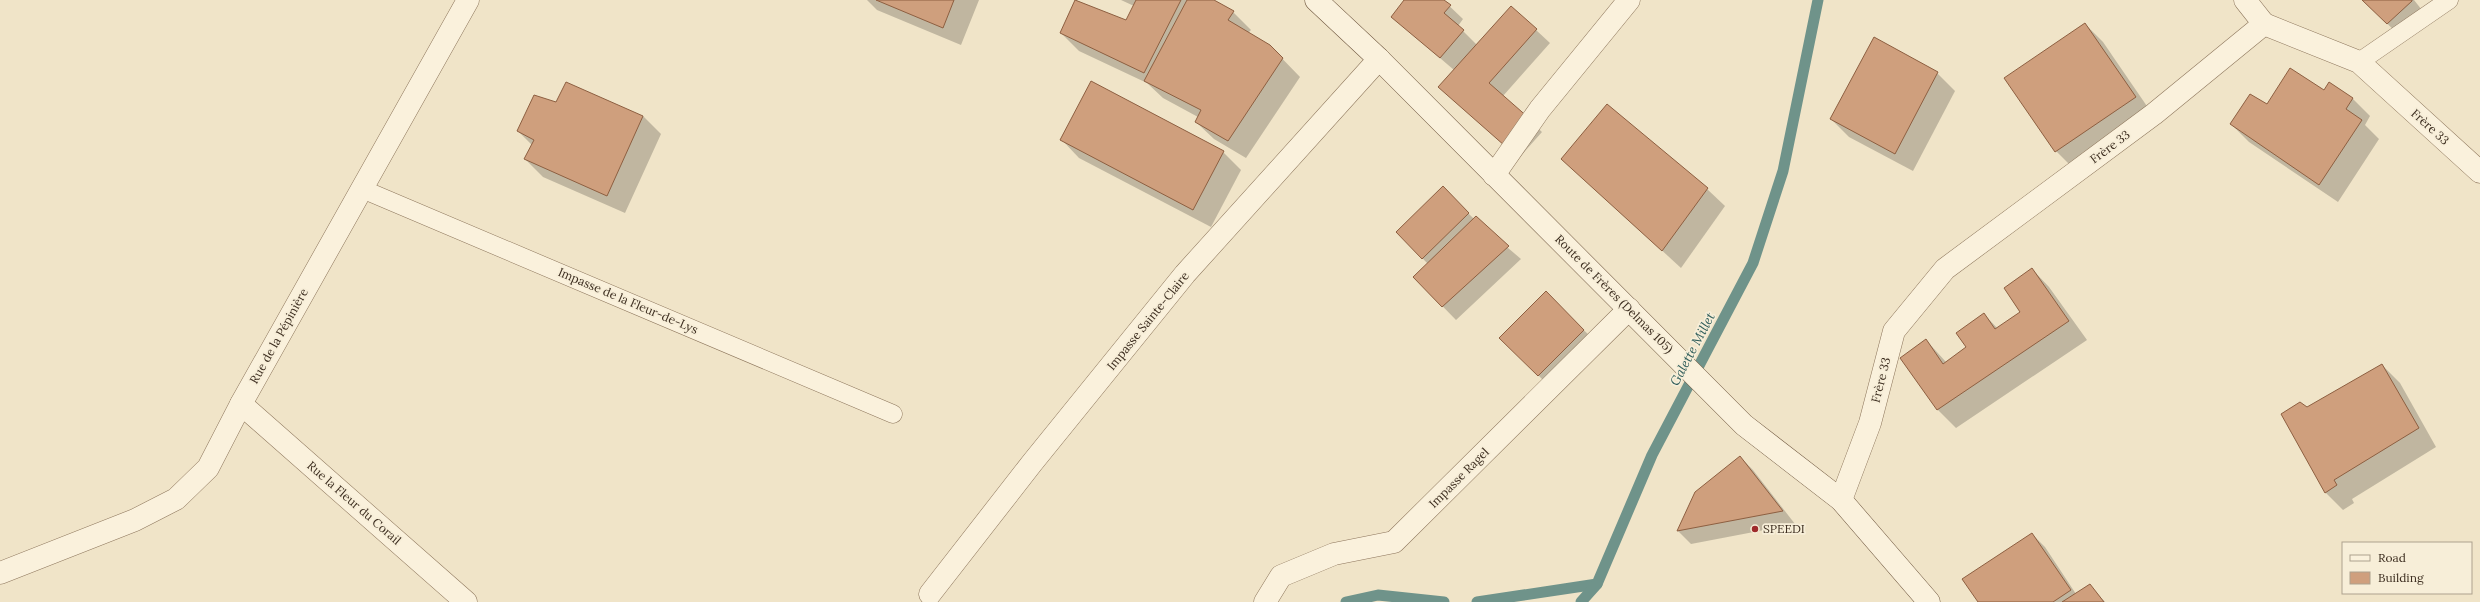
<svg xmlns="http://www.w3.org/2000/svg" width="2480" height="602" viewBox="0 0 2480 602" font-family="Lora,serif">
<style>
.shadow{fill:#0003}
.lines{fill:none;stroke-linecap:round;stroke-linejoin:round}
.stream{stroke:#6f938a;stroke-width:11}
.building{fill:#cf9f7d;stroke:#8d5f41}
.service-casing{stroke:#8d765c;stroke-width:19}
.minor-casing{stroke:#8d765c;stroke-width:23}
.secondary-casing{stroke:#6f573f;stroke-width:23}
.service{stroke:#faf1dc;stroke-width:18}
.minor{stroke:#faf1dc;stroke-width:22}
.secondary{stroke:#faf1dc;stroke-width:22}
.poi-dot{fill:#9e2a2b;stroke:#f7eed8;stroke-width:1.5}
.labels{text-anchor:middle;stroke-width:3.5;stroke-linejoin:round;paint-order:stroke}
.street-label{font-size:12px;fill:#3d2e20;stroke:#f7eed8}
.poi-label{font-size:12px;fill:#3d2e20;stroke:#f7eed8;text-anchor:start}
.water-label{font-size:13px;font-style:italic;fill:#2f5d5a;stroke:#f7eed8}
</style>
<rect width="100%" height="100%" fill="#f0e4c8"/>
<g class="shadow">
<path d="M867,0h112l-18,45 -84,-35z"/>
<path d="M1076,0l50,22 8,-16 -13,-6h91l21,12 18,18 -3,3 22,13 30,31 -54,81 -32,-19 -18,-17 2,-5 -35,-19 -16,-15 -68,-32 -18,-18z"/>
<path d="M1406,0h37l20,19 -5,7 19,19 59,-15 14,13 -47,53 39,36 -23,26 -80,-71 15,-17 -62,-53z"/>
<path d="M2363,0h51l15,19 -24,22z"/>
<path d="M2085,24l18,18 50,73 -79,54 -18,-18z"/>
<path d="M1937,73l18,18 -42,80 -64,-34 -18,-18z"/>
<path d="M2324,91l28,7 18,18 -5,9 14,14 -41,63 -89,-60 -18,-18 36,-18z"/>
<path d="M556,103l87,13 18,18 -36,79 -82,-36 -18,-18 7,-14 -14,-14z"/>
<path d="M1062,140l161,12 18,18 -30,57 -132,-69z"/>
<path d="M1581,176l126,13 18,17 -44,62z"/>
<path d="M1443,188l31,31 47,40 -65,61 -42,-43 14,-13 -31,-32z"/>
<path d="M2032,269l17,18 38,53 -131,88 -18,-18 -37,-52 25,-18 20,22 21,-15 17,-33 14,15 24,-17z"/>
<path d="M1546,293l51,50 -45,46 -51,-51z"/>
<path d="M2382,365l18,18 36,64 -84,52 2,4 -11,7 -18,-18z"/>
<path d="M1740,457l13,13 42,54 -104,20 -13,-13 18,-38z"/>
<path d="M2032,534l13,13 31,47 14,-8 15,16h-126z"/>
</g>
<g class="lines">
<g class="stream">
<path d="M1346,602l32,-7 66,7"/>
<path d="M1477,602l120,-18 55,-129 101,-192 30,-92 35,-171"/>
<path d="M1581,602l16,-18"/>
</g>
</g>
<g class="building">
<path d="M876,0h78l-11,28z"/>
<path d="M1075,0l51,20 10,-20h45l-37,73 -84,-40z"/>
<path d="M1187,0h27l20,11 -6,9 42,25 13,13 -55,83 -33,-19 6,-12 -57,-29z"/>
<path d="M1404,0h40l7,5 -7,8 20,17 -24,28 -49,-41z"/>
<path d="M2362,0h50v1l-25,23z"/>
<path d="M1511,6l26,23 -48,54 41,36 -25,27 -67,-59z"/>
<path d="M2085,23l51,74 -81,55 -51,-74z"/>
<path d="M1874,37l64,35 -43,82 -65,-35z"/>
<path d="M2290,68l34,22 5,-8 24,16 -7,11 16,11 -43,65 -89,-61 20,-30 17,10z"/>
<path d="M1091,81l133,70 -31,59 -133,-70z"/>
<path d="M566,82l77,34 -36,80 -83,-37 10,-19 -17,-9 17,-36 22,7z"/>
<path d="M1607,104l101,84 -46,63 -101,-92z"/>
<path d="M1443,186l26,27 -47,46 -26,-27z"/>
<path d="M1476,216l33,30 -67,61 -29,-30z"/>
<path d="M2032,268l37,53 -132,89 -37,-52 26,-19 17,25 23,-17 -10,-14 28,-20 11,16 25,-17 -16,-24z"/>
<path d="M1546,291l38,39 -46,46 -39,-38z"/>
<path d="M2382,364l37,64 -85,52 3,5 -12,8 -44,-79 19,-12 7,5z"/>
<path d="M1740,456l43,55 -106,20 18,-39z"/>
<path d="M2032,533l39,57 -18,12h-75l-16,-23z"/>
<path d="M2090,584l14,18h-42z"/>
</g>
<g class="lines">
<defs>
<g id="service">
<path d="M2359,62l90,-62"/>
<path d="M362,189l531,225"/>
</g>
<g id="minor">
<path d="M2245,0l19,24"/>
<path d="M1494,175l46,-66 89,-109"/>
<path d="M241,404l225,198"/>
<path d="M1841,500l29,-77 24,-92 51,-62 209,-155 110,-90 95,38 121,110"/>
<path d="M0,573l135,-53 41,-21 32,-31 33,-64 227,-404"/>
<path d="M930,594l102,-131 153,-189 194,-215"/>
<path d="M1265,602l16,-26 53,-22 60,-12 235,-233"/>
</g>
<path id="secondary" d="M1316,0l63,59 365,366 97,75 88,102"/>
</defs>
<use href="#service" class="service-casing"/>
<use href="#minor" class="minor-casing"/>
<use href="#secondary" class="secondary-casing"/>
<use href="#service" class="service"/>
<use href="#minor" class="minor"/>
<use href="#secondary" class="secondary"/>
</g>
<circle class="poi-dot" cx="1755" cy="529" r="4"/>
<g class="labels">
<g class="street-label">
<text transform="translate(2430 127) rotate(42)" y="4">Frère 33</text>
<text transform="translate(2110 147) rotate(-37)" y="4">Frère 33</text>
<text transform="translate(1614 294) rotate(45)" y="4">Route de Frères (Delmas 105)</text>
<text transform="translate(628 301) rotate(23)" y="4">Impasse de la Fleur-de-Lys</text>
<text transform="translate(1148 321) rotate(-51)" y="4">Impasse Sainte-Claire</text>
<text transform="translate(279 336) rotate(-61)" y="4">Rue de la Pépinière</text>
<text transform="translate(1881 380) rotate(-76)" y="4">Frère 33</text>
<text transform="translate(1459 478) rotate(-45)" y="4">Impasse Ragel</text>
<text transform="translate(354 503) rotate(41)" y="4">Rue la Fleur du Corail</text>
</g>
<g class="poi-label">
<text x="1763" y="533">SPEEDI</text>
</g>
<g class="water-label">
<text transform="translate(1692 349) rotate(-62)" y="5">Galette Millet</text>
</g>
</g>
<rect x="2342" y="542" width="130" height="52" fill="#f7eed8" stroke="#ada18e"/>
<rect x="2350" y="555" width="20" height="6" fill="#faf1dc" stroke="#ada18e"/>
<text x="2378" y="562" font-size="12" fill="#3d2e20">Road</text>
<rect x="2350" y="572" width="20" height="12" fill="#cf9f7d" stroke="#ada18e"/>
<text x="2378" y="582" font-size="12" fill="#3d2e20">Building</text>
</svg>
